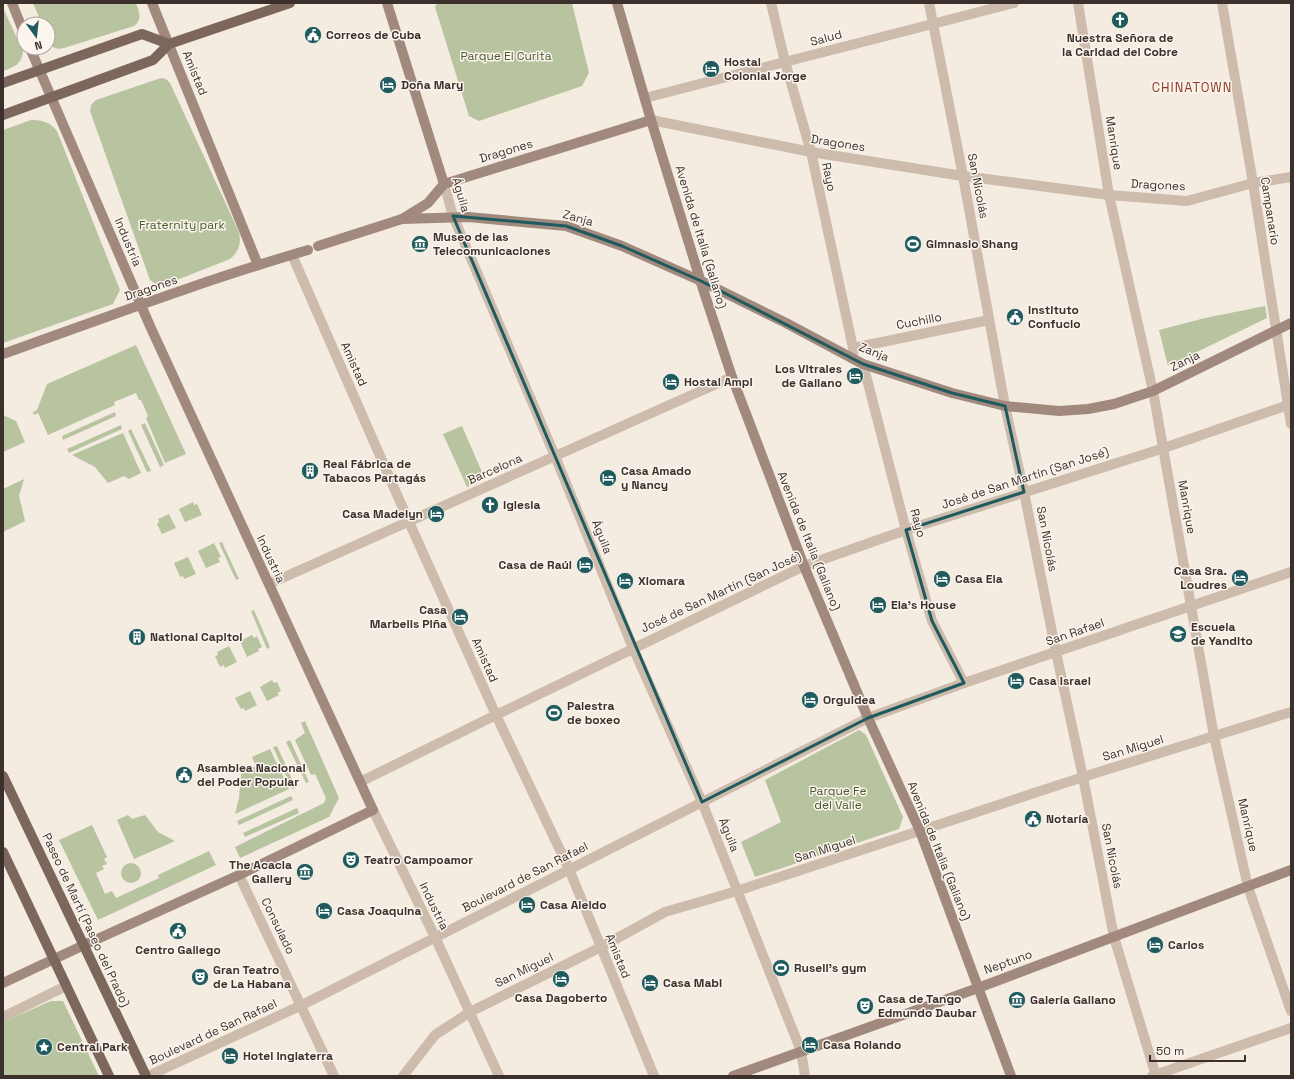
<svg xmlns="http://www.w3.org/2000/svg" width="1294" height="1079" viewBox="0 0 1294 1079" font-family="'Space Grotesk',sans-serif">
<style>
.green{fill:#b8c4a0}
.lines{fill:none;stroke-linecap:round;stroke-linejoin:round}
.street{stroke:#cdbbac;stroke-width:10}
.secondary{stroke:#a18a7d;stroke-width:10}
.primary{stroke:#7d675c;stroke-width:10}
.marked{fill:none;stroke:#1f5a5e;stroke-width:3;stroke-linejoin:round}
.labels{text-anchor:middle;stroke-width:3;stroke-linejoin:round;paint-order:stroke}
.poi-label{font-size:12px;font-weight:bold;fill:#3b302b;stroke:#fbf5ee;text-anchor:start}
.street-label{font-size:12px;fill:#3b302b;stroke:#fbf5ee}
.park-label{font-size:12px;fill:#4a5a2e;stroke:#fbf5ee}
.neighbourhood-label{font-size:13px;letter-spacing:1px;fill:#8c3b22;stroke:#fbf5ee}
</style>
<rect width="100%" height="100%" fill="#f4ebe1"/>
<g class="green">
<path d="M33,3h103c3,9 7,16 -2,23l-70,22c-17,4 -16,-12 -16,-24h-6z"/>
<path d="M437,3h135l17,70 -7,13 -103,35 -10,-5 -34,-109z"/>
<path d="M3,8l20,43c-1,13 -9,16 -20,20z"/>
<path d="M161,78l5,1 4,4 68,147c4,11 2,21 -8,29l-66,26 -6,1 -8,-6 -60,-169 1,-6 5,-5z"/>
<path d="M31,120c11,0 19,2 26,11l63,159 -7,14 -110,39v-213z"/>
<path d="M1265,306l2,12 -99,48 -9,-36 46,-12z"/>
<path d="M136,345l50,109 -21,9 -19,-45 2,-2 -7,-16h-2l-3,-7 -22,9 1,3 -67,30 -10,-22 -4,2 -1,-3 4,-2 10,-26z"/>
<path d="M115,412l1,4 -53,24 -1,-4z"/>
<path d="M3,415l13,6 9,21 -22,10z"/>
<path d="M145,423l19,42 -4,2 -19,-42z"/>
<path d="M121,425l1,4 -53,24 -2,-4z"/>
<path d="M462,426l23,53 -18,8 -24,-53z"/>
<path d="M131,429l20,42 -4,1 -19,-41z"/>
<path d="M123,433l18,40 -12,6 -5,-3 -16,7 -13,-16 -23,-12z"/>
<path d="M24,479l-5,17 6,25 -22,11v-43z"/>
<path d="M193,502l1,3 3,-1 5,11 -17,7 -6,-13z"/>
<path d="M169,514l7,14 -14,6 -5,-10 2,-2 -1,-3z"/>
<path d="M222,542l17,37 -3,1 -17,-37z"/>
<path d="M214,543l7,14 -3,1 2,4 -14,6 -8,-17z"/>
<path d="M188,557l8,17 -12,5 -1,-3 -3,1 -6,-14z"/>
<path d="M254,610l16,37 -3,2 -16,-38z"/>
<path d="M252,635l2,3 3,-2 5,11 -4,2 1,2 -12,6 -7,-16z"/>
<path d="M229,646l8,16 -12,6 -1,-3 -4,2 -5,-11 3,-1 -1,-3z"/>
<path d="M272,680l2,3 3,-1 4,9 -4,2 2,2 -12,6 -7,-14z"/>
<path d="M250,691l7,14 -12,6 -1,-3 -3,1 -6,-11z"/>
<path d="M305,721l34,77 -10,19 -89,41 -5,-11 89,-44 2,-5 -11,-24 -4,1 -16,-35 10,-7 -4,-10z"/>
<path d="M859,730l7,5 37,82 -4,12 -144,48 -14,-35 40,-20 -16,-42z"/>
<path d="M290,740l19,42 -3,1 -20,-41z"/>
<path d="M277,746l19,42 -4,1 -19,-42z"/>
<path d="M270,749l19,40 -54,25 4,-16 2,-24 15,-8 -4,-9z"/>
<path d="M291,796l2,4 -54,25 -2,-4z"/>
<path d="M297,808l2,5 -54,24 -2,-4z"/>
<path d="M128,815l4,4 13,-4 13,17 17,9 -41,18 -17,-39z"/>
<path d="M92,825l15,32 -3,2 3,5 -5,2 2,3 -8,4 9,21 7,-3 4,7 43,-20 -1,-3 51,-24 7,14 -118,55 -39,-80z"/>
<circle cx="131" cy="873" r="10"/>
<path d="M51,1001h12l36,75h-96v-54z"/>
</g>
<g class="lines">
<g class="street">
<path d="M771,3l14,59 26,90 42,196v11"/>
<path d="M929,3l34,173 42,230 19,86 32,160 27,125 31,160 42,139"/>
<path d="M1078,3l31,192 44,196 61,345 34,151 43,124"/>
<path d="M1222,3l31,180 38,241"/>
<path d="M645,98l369,-95"/>
<path d="M651,120l160,32 152,24 146,19 78,6 66,-18 38,-6"/>
<path d="M444,184l9,32 102,240 78,192 69,154 99,249 4,25"/>
<path d="M292,255l117,267 87,193 73,154 85,207"/>
<path d="M853,348l136,-28"/>
<path d="M863,364l43,166 26,91 32,62"/>
<path d="M269,584l463,-207"/>
<path d="M360,782l136,-67 308,-149 102,-36 258,-82 127,-44"/>
<path d="M373,810l62,127 64,139"/>
<path d="M239,875l95,201"/>
<path d="M3,1017l63,-31"/>
<path d="M148,1076l154,-71 566,-287 96,-35 327,-111"/>
<path d="M403,1076l32,-41 35,-23 131,-65 64,-35 72,-21 346,-114 208,-65"/>
<path d="M1152,1076l139,-48"/>
</g>
<g class="secondary">
<path d="M12,3l12,30"/>
<path d="M152,3l106,262"/>
<path d="M387,3l57,181"/>
<path d="M617,3l34,117 52,169 29,88 72,189 64,152 52,113 91,245"/>
<path d="M402,219l66,-2 98,9 56,20 79,35 85,42 77,41 89,29 53,13 54,5 29,-2 26,-5 39,-13 138,-68"/>
<path d="M318,246l84,-27 26,-16 16,-19 207,-64"/>
<path d="M3,354c101,-36 202,-74 305,-104"/>
<path d="M3,983l81,-38 155,-70 134,-65 -223,-484 -120,-278"/>
<path d="M733,1076l245,-88 313,-118"/>
</g>
<g class="primary">
<path d="M3,83l139,-49 27,10"/>
<path d="M3,115l150,-55 16,-16 121,-41"/>
<path d="M3,776l143,300"/>
<path d="M3,852l106,224"/>
</g>
</g>
<path class="marked" d="M453,216l113,10 56,20 79,35 162,83 89,29 53,13 19,86 -118,38 26,91 32,62 -96,35 -166,84z"/>
<defs>
<symbol id="church-disc" viewBox="-11 -11 22 22"><circle r="9.5" fill="#1f5a5e" stroke="#fbf5ee"/><path d="M-1.2-6h2.4v3.5h3.3v2.4h-3.3V6h-2.4V-.1h-3.3v-2.4h3.3Z" fill="#fff"/></symbol>
<symbol id="civic-disc" viewBox="-11 -11 22 22"><circle r="9.5" fill="#1f5a5e" stroke="#fbf5ee"/><path d="M-.6-6.5H3V-4.5H.6V-3L4-1V1h2V6H-6V1h2V-1L-.6-3ZM-1.2 2.5V6h2.4V2.5Z" fill="#fff"/></symbol>
<symbol id="hotel-disc" viewBox="-11 -11 22 22"><circle r="9.5" fill="#1f5a5e" stroke="#fbf5ee"/><path d="M-6-4.5h1.5V1H6V5H4.5V3h-9V5H-6ZM-4 0a1.8 1.8 0 1 1 3.6 0ZM.5 0V-2.5h3Q6-2.5 6 0Z" fill="#fff"/></symbol>
<symbol id="museum-disc" viewBox="-11 -11 22 22"><circle r="9.5" fill="#1f5a5e" stroke="#fbf5ee"/><path d="M0-6L6-3V-2H-6V-3ZM-5-1h2V3h-2ZM-1-1h2V3h-2ZM3-1h2V3H3ZM-6 4H6V6H-6Z" fill="#fff"/></symbol>
<symbol id="stadium-disc" viewBox="-11 -11 22 22"><circle r="9.5" fill="#1f5a5e" stroke="#fbf5ee"/><path d="M0-5a6.5 5 0 1 0 0 10a6.5 5 0 1 0 0-10ZM-3.5-1.8h7v3.6h-7Z" fill="#fff"/></symbol>
<symbol id="building-disc" viewBox="-11 -11 22 22"><circle r="9.5" fill="#1f5a5e" stroke="#fbf5ee"/><path d="M-4-6H4V6H1V3H-1V6H-4ZM-2.5-4.3h1.7v1.8h-1.7ZM.8-4.3h1.7v1.8H.8ZM-2.5-1h1.7V.8h-1.7ZM.8-1h1.7V.8H.8Z" fill="#fff"/></symbol>
<symbol id="school-disc" viewBox="-11 -11 22 22"><circle r="9.5" fill="#1f5a5e" stroke="#fbf5ee"/><path d="M0-5L7-2L0 1L-7-2ZM-4 1L0 2.5L4 1V4Q0 6-4 4Z" fill="#fff"/></symbol>
<symbol id="theatre-disc" viewBox="-11 -11 22 22"><circle r="9.5" fill="#1f5a5e" stroke="#fbf5ee"/><path d="M-5-5.5Q0-4 5-5.5V0Q5 5 0 6Q-5 5-5 0ZM-3.3-2.5H-1v1.5H-3.3ZM1-2.5H3.3v1.5H1ZM-2.8 1Q0 5.5 2.8 1Z" fill="#fff"/></symbol>
<symbol id="sight-disc" viewBox="-11 -11 22 22"><circle r="9.5" fill="#1f5a5e" stroke="#fbf5ee"/><path d="M0-6L1.8-2.2L6-1.7L2.9 1.2L3.7 5.4L0 3.3L-3.7 5.4L-2.9 1.2L-6-1.7L-1.8-2.2Z" fill="#fff"/></symbol>
</defs>
<g fill-rule="evenodd">
<use href="#church-disc" x="1110" y="10" width="20" height="20"/>
<use href="#civic-disc" x="303" y="25" width="20" height="20"/>
<use href="#hotel-disc" x="701" y="59" width="20" height="20"/>
<use href="#hotel-disc" x="378" y="75" width="20" height="20"/>
<use href="#museum-disc" x="410" y="234" width="20" height="20"/>
<use href="#stadium-disc" x="903" y="234" width="20" height="20"/>
<use href="#civic-disc" x="1005" y="307" width="20" height="20"/>
<use href="#hotel-disc" x="845" y="366" width="20" height="20"/>
<use href="#hotel-disc" x="661" y="372" width="20" height="20"/>
<use href="#building-disc" x="300" y="461" width="20" height="20"/>
<use href="#hotel-disc" x="598" y="468" width="20" height="20"/>
<use href="#church-disc" x="480" y="495" width="20" height="20"/>
<use href="#hotel-disc" x="426" y="504" width="20" height="20"/>
<use href="#hotel-disc" x="575" y="555" width="20" height="20"/>
<use href="#hotel-disc" x="1230" y="568" width="20" height="20"/>
<use href="#hotel-disc" x="932" y="569" width="20" height="20"/>
<use href="#hotel-disc" x="615" y="571" width="20" height="20"/>
<use href="#hotel-disc" x="868" y="595" width="20" height="20"/>
<use href="#hotel-disc" x="450" y="607" width="20" height="20"/>
<use href="#school-disc" x="1168" y="624" width="20" height="20"/>
<use href="#building-disc" x="127" y="627" width="20" height="20"/>
<use href="#hotel-disc" x="1006" y="671" width="20" height="20"/>
<use href="#hotel-disc" x="800" y="690" width="20" height="20"/>
<use href="#stadium-disc" x="544" y="703" width="20" height="20"/>
<use href="#civic-disc" x="174" y="765" width="20" height="20"/>
<use href="#civic-disc" x="1023" y="809" width="20" height="20"/>
<use href="#theatre-disc" x="341" y="850" width="20" height="20"/>
<use href="#museum-disc" x="295" y="862" width="20" height="20"/>
<use href="#hotel-disc" x="517" y="895" width="20" height="20"/>
<use href="#hotel-disc" x="314" y="901" width="20" height="20"/>
<use href="#civic-disc" x="168" y="921" width="20" height="20"/>
<use href="#hotel-disc" x="1145" y="935" width="20" height="20"/>
<use href="#stadium-disc" x="771" y="958" width="20" height="20"/>
<use href="#theatre-disc" x="190" y="967" width="20" height="20"/>
<use href="#hotel-disc" x="551" y="969" width="20" height="20"/>
<use href="#hotel-disc" x="640" y="973" width="20" height="20"/>
<use href="#museum-disc" x="1007" y="990" width="20" height="20"/>
<use href="#theatre-disc" x="855" y="996" width="20" height="20"/>
<use href="#hotel-disc" x="800" y="1035" width="20" height="20"/>
<use href="#sight-disc" x="34" y="1037" width="20" height="20"/>
<use href="#hotel-disc" x="220" y="1046" width="20" height="20"/>
</g>
<g class="labels">
<g class="poi-label">
<text x="326" y="39">Correos de Cuba</text>
<text x="1120" y="42" text-anchor="middle">Nuestra Señora de<tspan x="1120" dy="14">la Caridad del Cobre</tspan></text>
<text x="724" y="66">Hostal<tspan x="724" dy="14">Colonial Jorge</tspan></text>
<text x="401" y="89">Doña Mary</text>
<text x="433" y="241">Museo de las<tspan x="433" dy="14">Telecomunicaciones</tspan></text>
<text x="926" y="248">Gimnasio Shang</text>
<text x="1028" y="314">Instituto<tspan x="1028" dy="14">Confucio</tspan></text>
<text x="842" y="373" text-anchor="end">Los Vitrales<tspan x="842" dy="14">de Galiano</tspan></text>
<text x="684" y="386">Hostal Ampi</text>
<text x="323" y="468">Real Fábrica de<tspan x="323" dy="14">Tabacos Partagás</tspan></text>
<text x="621" y="475">Casa Amado<tspan x="621" dy="14">y Nancy</tspan></text>
<text x="503" y="509">Iglesia</text>
<text x="423" y="518" text-anchor="end">Casa Madelyn</text>
<text x="572" y="569" text-anchor="end">Casa de Raúl</text>
<text x="1227" y="575" text-anchor="end">Casa Sra.<tspan x="1227" dy="14">Loudres</tspan></text>
<text x="955" y="583">Casa Ela</text>
<text x="638" y="585">Xiomara</text>
<text x="891" y="609">Ela's House</text>
<text x="447" y="614" text-anchor="end">Casa<tspan x="447" dy="14">Marbelis Piña</tspan></text>
<text x="1191" y="631">Escuela<tspan x="1191" dy="14">de Yandito</tspan></text>
<text x="150" y="641">National Capitol</text>
<text x="1029" y="685">Casa Israel</text>
<text x="823" y="704">Orguidea</text>
<text x="567" y="710">Palestra<tspan x="567" dy="14">de boxeo</tspan></text>
<text x="197" y="772">Asamblea Nacional<tspan x="197" dy="14">del Poder Popular</tspan></text>
<text x="1046" y="823">Notaría</text>
<text x="364" y="864">Teatro Campoamor</text>
<text x="292" y="869" text-anchor="end">The Acacia<tspan x="292" dy="14">Gallery</tspan></text>
<text x="540" y="909">Casa Aleido</text>
<text x="337" y="915">Casa Joaquina</text>
<text x="1168" y="949">Carlos</text>
<text x="178" y="954" text-anchor="middle">Centro Gallego</text>
<text x="794" y="972">Rusell's gym</text>
<text x="213" y="974">Gran Teatro<tspan x="213" dy="14">de La Habana</tspan></text>
<text x="663" y="987">Casa Mabi</text>
<text x="561" y="1002" text-anchor="middle">Casa Dagoberto</text>
<text x="878" y="1003">Casa de Tango<tspan x="878" dy="14">Edmundo Daubar</tspan></text>
<text x="1030" y="1004">Galería Galiano</text>
<text x="823" y="1049">Casa Rolando</text>
<text x="57" y="1051">Central Park</text>
<text x="243" y="1060">Hotel Inglaterra</text>
</g>
<g class="street-label">
<text transform="translate(826 38) rotate(-15)" y="4">Salud</text>
<text transform="translate(195 73) rotate(68)" y="4">Amistad</text>
<text transform="translate(838 143) rotate(9)" y="4">Dragones</text>
<text transform="translate(1114 143) rotate(81)" y="4">Manrique</text>
<text transform="translate(506 151) rotate(-17)" y="4">Dragones</text>
<text transform="translate(829 177) rotate(78)" y="4">Rayo</text>
<text transform="translate(1158 185) rotate(3)" y="4">Dragones</text>
<text transform="translate(978 186) rotate(79)" y="4">San Nicolás</text>
<text transform="translate(461 195) rotate(74)" y="4">Águila</text>
<text transform="translate(1270 211) rotate(81)" y="4">Campanario</text>
<text transform="translate(578 218) rotate(16)" y="4">Zanja</text>
<text transform="translate(701 237) rotate(73)" y="4">Avenida de Italia (Galiano)</text>
<text transform="translate(128 242) rotate(67)" y="4">Industria</text>
<text transform="translate(151 288) rotate(-19)" y="4">Dragones</text>
<text transform="translate(919 321) rotate(-11)" y="4">Cuchillo</text>
<text transform="translate(874 352) rotate(22)" y="4">Zanja</text>
<text transform="translate(1185 361) rotate(-26)" y="4">Zanja</text>
<text transform="translate(354 364) rotate(66)" y="4">Amistad</text>
<text transform="translate(495 469) rotate(-24)" y="4">Barcelona</text>
<text transform="translate(1025 478) rotate(-18)" y="4">José de San Martín (San José)</text>
<text transform="translate(1187 507) rotate(80)" y="4">Manrique</text>
<text transform="translate(918 523) rotate(75)" y="4">Rayo</text>
<text transform="translate(602 537) rotate(68)" y="4">Águila</text>
<text transform="translate(1047 539) rotate(79)" y="4">San Nicolás</text>
<text transform="translate(809 541) rotate(68)" y="4">Avenida de Italia (Galiano)</text>
<text transform="translate(271 559) rotate(65)" y="4">Industria</text>
<text transform="translate(721 592) rotate(-25)" y="4">José de San Martín (San José)</text>
<text transform="translate(1075 632) rotate(-19)" y="4">San Rafael</text>
<text transform="translate(485 660) rotate(66)" y="4">Amistad</text>
<text transform="translate(1133 748) rotate(-17)" y="4">San Miguel</text>
<text transform="translate(1248 825) rotate(77)" y="4">Manrique</text>
<text transform="translate(729 835) rotate(68)" y="4">Águila</text>
<text transform="translate(825 849) rotate(-18)" y="4">San Miguel</text>
<text transform="translate(939 851) rotate(68)" y="4">Avenida de Italia (Galiano)</text>
<text transform="translate(1112 856) rotate(79)" y="4">San Nicolás</text>
<text transform="translate(525 877) rotate(-27)" y="4">Boulevard de San Rafael</text>
<text transform="translate(434 906) rotate(64)" y="4">Industria</text>
<text transform="translate(86 920) rotate(65)" y="4">Paseo de Martí (Paseo del Prado)</text>
<text transform="translate(278 926) rotate(64)" y="4">Consulado</text>
<text transform="translate(618 956) rotate(68)" y="4">Amistad</text>
<text transform="translate(1008 962) rotate(-20)" y="4">Neptuno</text>
<text transform="translate(524 970) rotate(-26)" y="4">San Miguel</text>
<text transform="translate(213 1032) rotate(-25)" y="4">Boulevard de San Rafael</text>
</g>
<g class="park-label">
<text x="506" y="60">Parque El Curita</text>
<text x="182" y="229">Fraternity park</text>
<text x="838" y="795">Parque Fe<tspan x="838" dy="14">del Valle</tspan></text>
</g>
<g class="neighbourhood-label">
<text x="1192" y="92">CHINATOWN</text>
</g>
</g>
<rect width="1294" height="1079" fill="none" stroke="#3b302b" stroke-width="8"/>
<g transform="translate(36 36) rotate(165)"><circle r="19" fill="#fbf5ee" stroke="#aea6a0"/>
<path d="M0-3L7 15L0 10L-7 15Z" fill="#1f5a5e"/>
<text y="-6" font-size="11" font-weight="bold" text-anchor="middle" fill="#3b302b">N</text>
</g>
<path d="M1150 1055v6h95v-6" fill="none" stroke="#3b302b" stroke-width="2"/>
<text x="1156" y="1055" font-size="12" fill="#3b302b" stroke="#fbf5ee" stroke-width="3" paint-order="stroke">50 m</text>
</svg>
